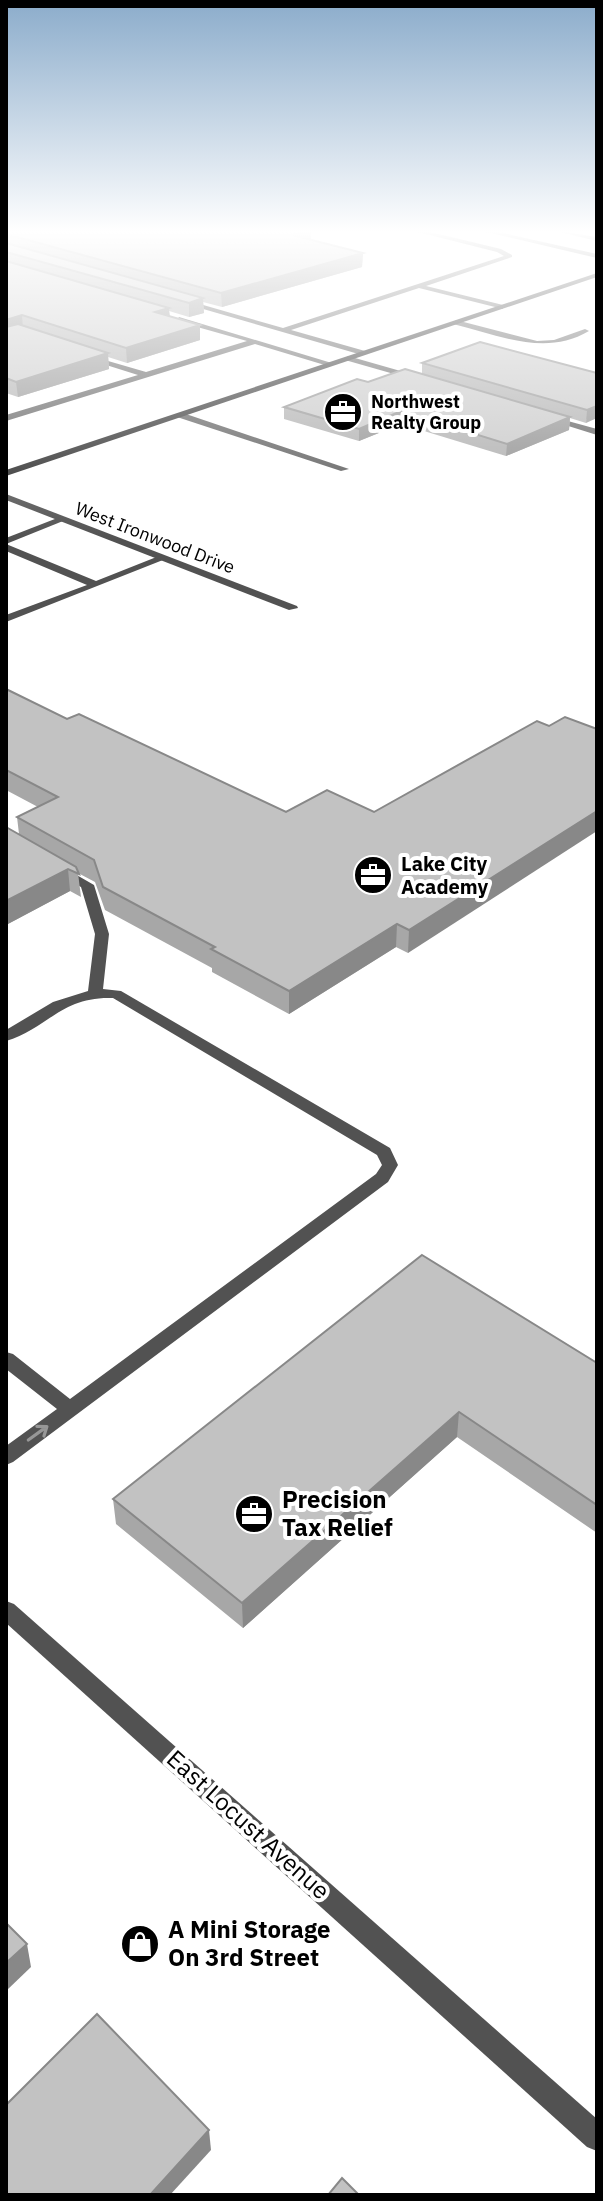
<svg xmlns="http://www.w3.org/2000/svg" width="603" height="2201" viewBox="0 0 603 2201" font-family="'IBM Plex Sans',sans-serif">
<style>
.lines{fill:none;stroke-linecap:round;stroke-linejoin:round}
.lane{fill:#525252;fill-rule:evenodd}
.street{fill:#525252;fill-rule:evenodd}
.secondary{fill:#1f1f1f;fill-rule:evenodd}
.wall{fill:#a7a7a7}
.shaded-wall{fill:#888}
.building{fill:#c2c2c2;stroke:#888;stroke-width:2}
.oneway{stroke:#979797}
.labels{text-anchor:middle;stroke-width:8;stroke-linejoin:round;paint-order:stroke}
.far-poi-label{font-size:18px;font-weight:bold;fill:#000;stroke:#fff;text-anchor:start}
.far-street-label{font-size:18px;fill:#000;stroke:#fff}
.poi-label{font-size:20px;font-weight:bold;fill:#000;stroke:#fff;text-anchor:start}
.near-poi-label{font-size:24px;font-weight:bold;fill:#000;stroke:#fff;text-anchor:start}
.near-street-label{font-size:24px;fill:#000;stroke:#fff}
</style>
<rect width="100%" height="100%" fill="#fff"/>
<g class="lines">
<g class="lane">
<path d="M414,231h12l75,18 11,6v2l-86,29 77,19v4l-84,-21 -128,42 74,21 -3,4 -183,-53 7,-2 97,28 221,-72 -7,-4z"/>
<path d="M482,231h12l103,23v4z"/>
<path d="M559,231l38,6v4l-37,-9z"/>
<path d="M179,317l156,47 -7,2 -73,-22 -249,77v-6l132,-40 -54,-17v-4l62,18 101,-31 -71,-20z"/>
<path d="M456,320l81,21 17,-1 31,-11 4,2c-44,26 -90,4 -136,-7z"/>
<path d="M177,413h6l166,56 -8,2 -164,-54z"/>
<path d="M60,517l8,2 -62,25v-6z"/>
<path d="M6,544l90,37 63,-25 9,2 -162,64v-7l81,-30 -81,-34z"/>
<path d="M61,866l33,19 15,49 -6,55 18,2 269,157 8,17 -10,17 -375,280 -7,3v-19l51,-37 -51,-40v-17l7,2 57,45 306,-225 6,-9 -5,-10 -264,-157c-52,-2 -66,31 -107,43v-11l47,-28 35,-11 7,-57 -14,-47 -25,-14 -2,-3z"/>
</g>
<g class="street">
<path d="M348,356l70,20 1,2 -4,2 -70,-20z"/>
<path d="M546,415l51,14v6l-51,-16z"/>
<path d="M6,494l291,112 1,2 -9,2 -283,-110z"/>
<path d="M6,1601l8,3 583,515v32l-10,-4 -581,-524z"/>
</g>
<path class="secondary" d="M597,273v4l-591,199v-6z"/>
</g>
<g class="wall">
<path d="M6,231h305v9l52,13 -1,14 -140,40 -19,-5 1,11 -15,4 -20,-6 1,5 30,9v15l-73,23 -19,-6 1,12 -91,28 -12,-4z"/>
<path d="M422,363l175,10 -11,50 -16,-5 -1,12 -63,26 -105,-32 -42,17 -75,-22v-12l84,-25 54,-8z"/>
<path d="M6,689l61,30 219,93h88l163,-91 -129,232 -12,-6 -107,67 -77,-42v-4l-107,-58 -10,-28 -17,-9 3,24 -11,-6 -64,34v-98l13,7 -2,-17 21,-10 -32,-17z"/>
<path d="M597,1363v170l-140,-96 -214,191 -127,-104 -3,-25z"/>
</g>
<g class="shaded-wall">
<path d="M307,231h4v12l-19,-8z"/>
<path d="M363,253l-1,14 -140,40 -1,-14z"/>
<path d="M203,298l1,15 -15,4v-14z"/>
<path d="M169,308l1,15 -15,-11z"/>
<path d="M22,315l1,14 -17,6v-15z"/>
<path d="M200,325v15l-73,23 -1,-15z"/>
<path d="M108,353l1,16 -91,28 -2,-15z"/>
<path d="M597,406v12l-11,5 1,-13z"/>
<path d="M401,411v13l-42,17v-12z"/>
<path d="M570,417l-1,13 -63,26 1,-12z"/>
<path d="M597,811v20l-189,122 1,-23z"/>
<path d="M68,869l2,22 -64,34v-24z"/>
<path d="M397,924l-1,23 -107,67v-23z"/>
<path d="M459,1412l-2,25 -214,191 -1,-25z"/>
<path d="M27,1944l4,23 -25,24v-28z"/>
<path d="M209,2130l2,20 -41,45h-20z"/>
</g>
<g class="building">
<path d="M6,231h301l-15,4 71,18 -142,40 -215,-59z"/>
<path d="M6,243l197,55 -14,5 -183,-51z"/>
<path d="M6,261l163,47 -14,4 45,13 -74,23 -104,-33 -16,5z"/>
<path d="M18,324l90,29 -92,29 -10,-4v-51z"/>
<path d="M480,342l117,31v33l-10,4 -165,-47z"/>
<path d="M405,369l165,48 -63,27 -106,-33 -42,18 -75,-22 73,-28 11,3z"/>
<path d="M6,689l61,30 12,-5 207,98 41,-22 47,22 163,-91 12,5 16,-9 32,12v82l-188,119 -12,-6 -108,67 -78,-42 4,-2 -112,-60 -9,-27 -77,-43 41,-20 -52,-27z"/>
<path d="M6,827l70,40 3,7 -11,-5 -62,32z"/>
<path d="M422,1255l175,108v142l-138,-93 -217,191 -129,-104z"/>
<path d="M6,1923l21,21 -21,19z"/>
<path d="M97,2014l112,116 -59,65h-144v-90z"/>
<path d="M342,2178l17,17h-31z"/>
</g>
<defs><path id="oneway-shaft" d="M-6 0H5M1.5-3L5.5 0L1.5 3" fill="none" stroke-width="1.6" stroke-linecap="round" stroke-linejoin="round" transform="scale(2)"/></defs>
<use class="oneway" href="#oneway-shaft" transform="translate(38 1433) rotate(-36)"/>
<linearGradient id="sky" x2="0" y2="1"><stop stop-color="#8baccb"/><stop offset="0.43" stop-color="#fff"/><stop offset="1" stop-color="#fff" stop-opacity="0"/></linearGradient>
<rect width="603" height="539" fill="url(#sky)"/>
<defs>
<symbol id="office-disc" viewBox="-11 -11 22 22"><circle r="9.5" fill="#000" stroke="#fff"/><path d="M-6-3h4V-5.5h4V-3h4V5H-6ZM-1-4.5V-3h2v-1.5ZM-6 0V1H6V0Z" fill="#fff"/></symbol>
<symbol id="shop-disc" viewBox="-11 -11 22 22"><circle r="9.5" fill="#000" stroke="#fff"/><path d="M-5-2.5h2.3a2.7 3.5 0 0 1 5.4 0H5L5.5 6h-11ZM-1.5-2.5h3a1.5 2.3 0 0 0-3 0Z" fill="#fff"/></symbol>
</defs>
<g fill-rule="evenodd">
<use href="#office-disc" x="321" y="390" width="44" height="44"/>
<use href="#office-disc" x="351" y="853" width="44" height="44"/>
<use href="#office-disc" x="232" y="1492" width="44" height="44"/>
<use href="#shop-disc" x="118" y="1922" width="44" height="44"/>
</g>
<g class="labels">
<g class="far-poi-label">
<text x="371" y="408">Northwest<tspan x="371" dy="21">Realty Group</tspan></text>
</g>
<g class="far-street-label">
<text transform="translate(155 538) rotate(21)" y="6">West Ironwood Drive</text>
</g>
<g class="poi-label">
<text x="401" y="871">Lake City<tspan x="401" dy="23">Academy</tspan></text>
</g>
<g class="near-poi-label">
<text x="282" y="1508">Precision<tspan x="282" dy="28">Tax Relief</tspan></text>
<text x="168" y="1938">A Mini Storage<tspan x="168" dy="28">On 3rd Street</tspan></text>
</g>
<g class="near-street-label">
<text transform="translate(248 1825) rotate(42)" y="8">East Locust Avenue</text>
</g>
</g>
<rect width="603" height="2201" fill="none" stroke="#000000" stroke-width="16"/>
</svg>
